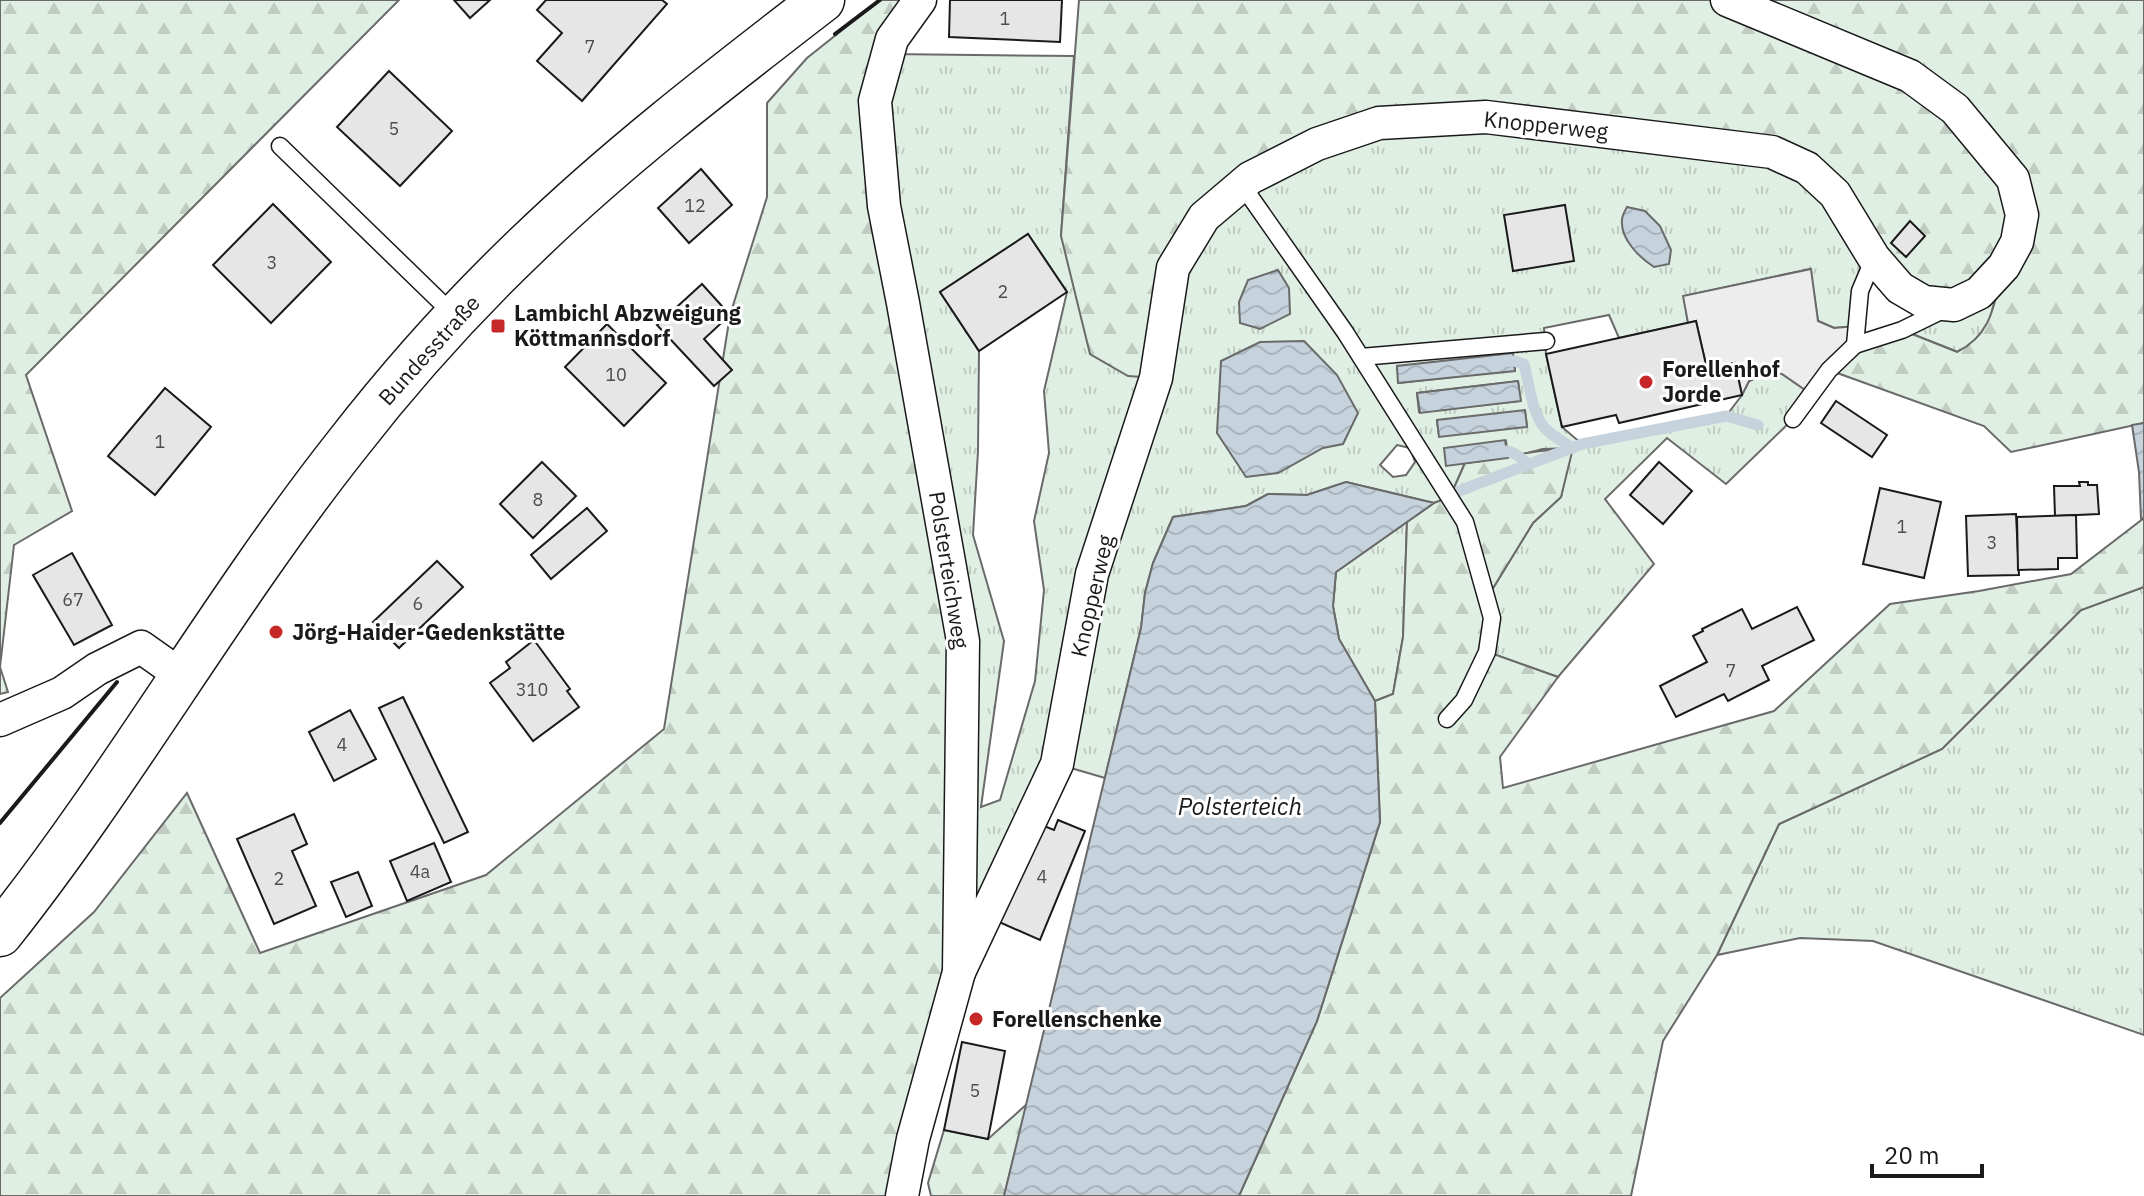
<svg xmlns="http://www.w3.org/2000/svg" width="2144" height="1196" viewBox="0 0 2144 1196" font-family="'IBM Plex Sans',sans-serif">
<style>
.grass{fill:url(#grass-tufts);stroke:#6a6a6a;stroke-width:2;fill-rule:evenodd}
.forest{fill:url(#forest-firs);stroke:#6a6a6a;stroke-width:2}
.parking{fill:#ededed;stroke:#6a6a6a;stroke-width:2}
.water{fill:url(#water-waves);stroke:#6a6a6a;stroke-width:2}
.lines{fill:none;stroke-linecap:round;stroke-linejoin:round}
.stream{stroke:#c6d2dc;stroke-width:11}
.building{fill:#e6e6e6;stroke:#1a1a1a;stroke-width:2}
.lane-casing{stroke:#1a1a1a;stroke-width:19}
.street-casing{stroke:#1a1a1a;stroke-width:35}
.primary-casing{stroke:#1a1a1a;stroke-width:47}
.lane{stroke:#fff;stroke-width:16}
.street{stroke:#fff;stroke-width:32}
.primary{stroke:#fff;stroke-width:44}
.wall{stroke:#1a1a1a;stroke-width:4}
.poi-dot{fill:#c62828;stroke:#fff;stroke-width:3}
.labels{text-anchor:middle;stroke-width:6;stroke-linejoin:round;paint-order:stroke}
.number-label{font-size:18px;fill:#4d4d4d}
.street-label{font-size:22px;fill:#1a1a1a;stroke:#fff}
.poi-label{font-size:22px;font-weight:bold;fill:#1a1a1a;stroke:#fff;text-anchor:start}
.water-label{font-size:24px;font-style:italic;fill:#1a1a1a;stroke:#fff}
</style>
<defs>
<pattern id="grass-tufts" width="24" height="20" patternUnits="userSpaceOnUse" patternTransform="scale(2)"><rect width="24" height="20" fill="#e0efe3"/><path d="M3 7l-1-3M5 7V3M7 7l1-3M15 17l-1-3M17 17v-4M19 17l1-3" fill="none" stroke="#c0ccc2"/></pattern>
<pattern id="forest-firs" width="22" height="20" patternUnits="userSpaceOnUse" patternTransform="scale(2)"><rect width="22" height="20" fill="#e0efe3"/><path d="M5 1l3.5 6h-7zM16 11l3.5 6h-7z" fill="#c0ccc2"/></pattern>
<pattern id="water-waves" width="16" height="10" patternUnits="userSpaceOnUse" patternTransform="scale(2)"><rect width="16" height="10" fill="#c6d2dc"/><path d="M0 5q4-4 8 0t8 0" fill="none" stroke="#aab4bc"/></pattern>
</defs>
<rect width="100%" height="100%" fill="#fff"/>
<g class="grass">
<path d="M888,54l186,2 -13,180 143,-19 113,-73 169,-27 321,51 67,90 -17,68 -23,2 -16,-7 -8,-52 -126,27 4,27 -69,15 -10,-23 -65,13 2,26 16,73 20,17 144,-28 16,-21 7,-14 18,-8 15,1 29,20 -18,25 -67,65 -59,-46 -62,61 49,65 -96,113 -71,-25v-54l46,-75 28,-26 11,-49 -29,1 -35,9 -2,-17 -60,24 19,-2 -15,34 -16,6 -88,-21 -39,13 -39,-1 -22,12 -73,11 -20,46 -8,30 -4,35 -36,150 -48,-14 -98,208 -75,-766zM1028,234l39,58 -23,99 5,62 -15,68 10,69 -9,91 -35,119 -19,7 23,-166 -31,-106 5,-84 1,-100 -39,-59zM1513,354l2,16 -116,13zM1518,381l2,20 -101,11 -2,-19zM1525,411l2,15 -88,10 -2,-15zM1397,445l13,3 5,14 -9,13 -13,2 -13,-12z"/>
<path d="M2004,266l-15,56 -16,22 -15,8 -56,-22z"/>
<path d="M1407,522l-4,115 -10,57 -18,7 -36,-62 -6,-33 3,-34z"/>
<path d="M2144,587v448l-271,-94 -73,-3 -83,17 62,-131 163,-75 139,-139z"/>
</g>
<g class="forest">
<path d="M0,0h399l-373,375 46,136 -58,34 -14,122 8,25 -8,2z"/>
<path d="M880,0h40l-45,101 88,540 -4,331 -57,224h-902v-198l94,-86 93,-119 73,160 226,-78 178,-146 66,-414 37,-118v-94l40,-45z"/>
<path d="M1079,0h1065v423l-133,29 -27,-26 -155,-56 26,-25 47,-15 55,22c36,-18 37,-49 46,-84l-79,34 -89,-109 -63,-41 -393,-29 -175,94 -48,161 -28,-2 -38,-22 -29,-118z"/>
<path d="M1573,448l-12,49 -28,26 -46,75 1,54 70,25 -58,80 3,31 271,-77 116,-107 89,-13 92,-17 73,-56v69l-63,23 -139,139 -163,75 -62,131 -54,86 -32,155h-392l78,-175 63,-199 -5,-121 18,-7 10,-57 4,-115 27,-19 16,-6 15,-34c37,-4 71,-14 108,-15z"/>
<path d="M1027,1104l-23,92h-73l-3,-13 16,-53 44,9z"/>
</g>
<path class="parking" d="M1811,269l7,52 16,7 23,-2 -2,19 -44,49 -29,-20 -15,-1 -18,8 -7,14 -7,-32 -28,6 -11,-48 -8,2 -5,-27z"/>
<g class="water">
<path d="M1627,207l18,4 15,15 11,24 -2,14 -15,3c-14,-9 -34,-28 -32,-47 0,-5 3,-9 5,-13z"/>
<path d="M1278,270l11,18 1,26 -30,15 -20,-6 -1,-21 9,-22z"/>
<path d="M1304,341l33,34 21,38 -15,31 -20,4 -45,25 -32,4 -29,-44 4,-72 39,-19z"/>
<path d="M1513,353l2,18 -117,12 -1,-17z"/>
<path d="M1518,381l3,20 -101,12 -3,-20z"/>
<path d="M1525,410l2,17 -88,10 -2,-17z"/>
<path d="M2144,423v95l-3,1 -2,-47 -7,-47z"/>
<path d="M1505,440l3,18 -62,8 -2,-18z"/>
<path d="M1346,482l88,21 -98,69 -3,34 6,33 36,62 5,121 -63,199 -78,175h-235l137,-568 4,-35 8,-30 20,-46 73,-11 22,-12 39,1z"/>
</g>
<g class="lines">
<g class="stream">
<path d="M1499,362l15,-1 10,3c5,19 7,42 17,59 7,11 21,18 32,25"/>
<path d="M1494,451c16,-2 23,3 34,13"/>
<path d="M1459,491l123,-47 144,-28 32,9"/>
</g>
</g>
<g class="building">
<path d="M454,0h36l-20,18z"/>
<path d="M546,0h116l5,4 -85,97 -45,-40 25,-28 -25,-23z"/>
<path d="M950,0h112l-2,42 -111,-5z"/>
<path d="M389,71l63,60 -52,55 -63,-59z"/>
<path d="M701,169l31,36 -43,38 -31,-35z"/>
<path d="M273,204l58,58 -60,61 -58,-58z"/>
<path d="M1565,205l9,56 -61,10 -9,-56z"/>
<path d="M1910,221l15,15 -19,21 -15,-14z"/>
<path d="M1028,234l39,58 -88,59 -39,-59z"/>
<path d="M702,284l28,31 -26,24 28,31 -18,16 -57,-61z"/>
<path d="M1696,321l11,48 28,-6 7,32 -123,28 -3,-8 -54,12 -16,-73z"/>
<path d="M607,324l59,59 -42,43 -59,-59z"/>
<path d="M165,388l46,39 -56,68 -47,-39z"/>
<path d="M1836,401l51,34 -15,22 -51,-34z"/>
<path d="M542,462l34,34 -43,42 -33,-34z"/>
<path d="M1659,462l33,29 -29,33 -33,-29z"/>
<path d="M2079,482h9v3h9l2,29 -44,2 -1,-30h26z"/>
<path d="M1880,488l61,14 -17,76 -61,-14z"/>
<path d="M587,508l20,23 -56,48 -20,-24z"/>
<path d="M2016,514l3,61 -51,1 -2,-60z"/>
<path d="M2076,515l1,43h-19v11l-40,1 -1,-53z"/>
<path d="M72,553l40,72 -38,20 -41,-70z"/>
<path d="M437,561l26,26 -64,61 -26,-26z"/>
<path d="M1797,607l17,33 -52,26 7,14 -41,21 -4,-7 -48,23 -16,-31 47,-24 -14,-26 10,-5 -1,-2 40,-20 10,20z"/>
<path d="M534,640l36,49 -3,2 12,16 -46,34 -43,-58 20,-15 -4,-6z"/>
<path d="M403,697l65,135 -24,11 -65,-135z"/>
<path d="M350,710l26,49 -42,22 -25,-49z"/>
<path d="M294,814l13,30 -15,7 24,55 -42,18 -37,-85z"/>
<path d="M1058,820l27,11 -45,109 -41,-18 40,-98 15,6z"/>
<path d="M434,843l17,39 -44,19 -17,-40z"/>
<path d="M358,872l14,34 -26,11 -15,-35z"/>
<path d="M962,1042l43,9 -17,88 -44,-9z"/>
</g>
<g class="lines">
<defs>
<g id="lane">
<path d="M280,146l174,169"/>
<path d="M1242,185l103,147 120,190 27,96 -5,34 -23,48 -17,19"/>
<path d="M1855,345l5,-54 14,-33"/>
<path d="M1361,357l185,-16"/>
<path d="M1793,419l36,-49 26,-25 47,-15 43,-21"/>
</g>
<g id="street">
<path d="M0,720l62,-27 35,-24 44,-22 41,29"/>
<path d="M959,972l98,-208 35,-190 64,-196 17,-110 31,-51 46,-39 67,-34 62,-21 107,-6 286,35 35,16 28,26 39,64 26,30 24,14 30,3 25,-12 25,-27 13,-24 5,-27 -9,-36 -58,-70 -45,-33 -183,-76"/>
<path d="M902,1196l11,-57 46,-167 4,-331 -60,-338 -19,-97 -9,-105 17,-62 28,-39"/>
</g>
<path id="primary" d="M0,934c124,-156 222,-331 346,-488 55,-71 116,-139 181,-201 92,-89 194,-167 295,-245"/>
</defs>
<use href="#lane" class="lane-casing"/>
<use href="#street" class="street-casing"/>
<use href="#primary" class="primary-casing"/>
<use href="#lane" class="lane"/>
<use href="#street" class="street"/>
<use href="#primary" class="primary"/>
<g class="wall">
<path d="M835,34l45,-34"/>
<path d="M0,823l117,-141"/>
</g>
</g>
<g class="poi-dot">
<rect x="490" y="318" width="16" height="16" rx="4"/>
<circle cx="1646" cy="382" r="8"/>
<circle cx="276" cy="632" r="8"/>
<circle cx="976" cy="1019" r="8"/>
</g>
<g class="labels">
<g class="number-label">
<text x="1005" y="25">1</text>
<text x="590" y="53">7</text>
<text x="394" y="135">5</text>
<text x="695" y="212">12</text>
<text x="272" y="269">3</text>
<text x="1003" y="298">2</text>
<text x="616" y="381">10</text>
<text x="160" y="448">1</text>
<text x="538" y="506">8</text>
<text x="1902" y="533">1</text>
<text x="1992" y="549">3</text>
<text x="73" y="606">67</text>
<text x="418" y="610">6</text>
<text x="1731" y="677">7</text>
<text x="532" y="696">310</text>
<text x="342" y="751">4</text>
<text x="420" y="878">4a</text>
<text x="1042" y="883">4</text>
<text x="279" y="885">2</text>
<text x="975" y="1097">5</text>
</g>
<g class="street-label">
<text transform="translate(1546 125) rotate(6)" y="8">Knopperweg</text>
<text transform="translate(429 350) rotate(-48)" y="8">Bundesstraße</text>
<text transform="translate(949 570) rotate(81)" y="8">Polsterteichweg</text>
<text transform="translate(1092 596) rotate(-77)" y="8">Knopperweg</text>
</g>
<g class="poi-label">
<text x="514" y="321">Lambichl Abzweigung<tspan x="514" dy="25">Köttmannsdorf</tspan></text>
<text x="1662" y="377">Forellenhof<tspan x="1662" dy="25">Jorde</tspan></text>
<text x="292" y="640">Jörg-Haider-Gedenkstätte</text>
<text x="992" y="1027">Forellenschenke</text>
</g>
<g class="water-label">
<text x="1240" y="815">Polsterteich</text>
</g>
</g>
<path d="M1872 1164v12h110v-12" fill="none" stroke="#1a1a1a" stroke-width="4"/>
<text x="1884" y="1164" font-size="24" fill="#1a1a1a" stroke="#ffffff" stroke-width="6" paint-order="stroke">20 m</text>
</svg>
